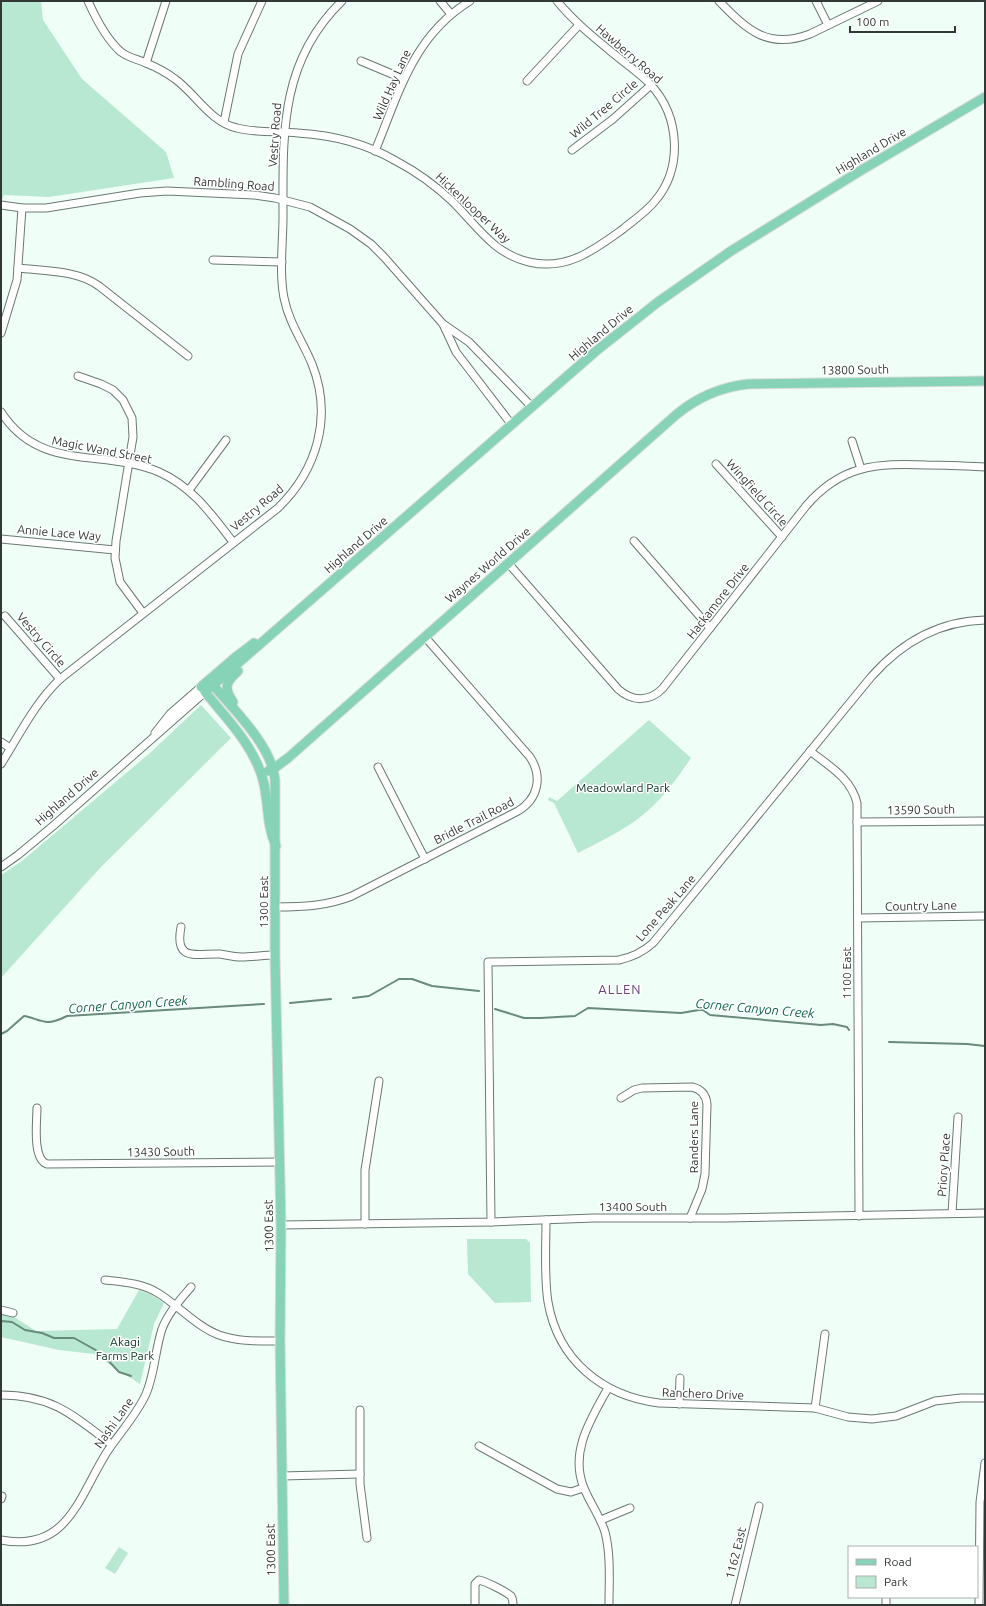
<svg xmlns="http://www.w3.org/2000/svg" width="986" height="1606" viewBox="0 0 986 1606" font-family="Ubuntu,sans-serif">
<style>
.green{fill:#b8e8d1}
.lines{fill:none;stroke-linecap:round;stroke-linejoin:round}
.stream{stroke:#688b7b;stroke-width:2}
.minor-casing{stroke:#6a7972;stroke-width:9}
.major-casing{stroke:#dadbdb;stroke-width:11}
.minor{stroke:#fff;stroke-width:7}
.major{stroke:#86d3b7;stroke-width:9}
.labels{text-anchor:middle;stroke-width:3;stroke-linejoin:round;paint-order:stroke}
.street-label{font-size:12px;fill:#323835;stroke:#fff}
.park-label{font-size:12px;fill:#063222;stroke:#fff}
.neighbourhood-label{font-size:13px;letter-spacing:1px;fill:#6b447d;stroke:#fff}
.water-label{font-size:13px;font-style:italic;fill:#10674a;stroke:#fff}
</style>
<rect width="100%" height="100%" fill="#effff7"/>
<g class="green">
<path d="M1,1h40l2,19 39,59 84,73 8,26 -125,19 -45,-2 -3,7z"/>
<path d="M201,705l30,33 -131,130 -99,110v-103l21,-14 128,-108z"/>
<path d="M649,720l42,38c-11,16 -23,33 -37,47 -21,21 -49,34 -76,48l-24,-50 -6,-3 1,-3 8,4z"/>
<path d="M467,1239h59l4,4 1,59 -36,1 -27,-29z"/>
<path d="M139,1290l13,5 12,8 -10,21 -14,60 -46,-30 -35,-4 -58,-13v-24l13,4 22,14 81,-2z"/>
<path d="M119,1547l9,6 -13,21 -10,-6z"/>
</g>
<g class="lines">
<g class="stream">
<path d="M353,998l16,-2 30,-17h13l20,7 47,5"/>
<path d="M290,1003l41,-4"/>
<path d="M495,1009l29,9h16l35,-2 13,-8 93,5 18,-3h4l7,5 111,10 12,-1 14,3 2,3"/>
<path d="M1,1034l6,-3 17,-15c8,1 16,6 24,6 6,0 13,-3 19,-6l197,-12"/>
<path d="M889,1042l78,2 18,2"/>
<path d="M1,1321l11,1 13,8 17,3 12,5h20l27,15 18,19 12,4"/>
</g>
<defs>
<g id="minor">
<path d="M88,1c8,18 18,38 33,51 8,6 16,7 25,11 10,4 21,10 29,16 21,15 35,43 62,49 19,5 41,3 61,5 34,2 69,11 98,28 21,11 40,25 57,41 24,24 41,52 76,60 38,9 65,-12 94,-33 11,-9 23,-17 32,-28 28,-33 25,-84 -4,-116 -9,-10 -21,-18 -32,-27 -22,-18 -44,-35 -62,-57"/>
<path d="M440,1l11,13"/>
<path d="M719,1c28,29 49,49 91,33l68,-33"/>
<path d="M816,1l12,24"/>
<path d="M361,61l43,18"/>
<path d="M146,63l20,-62"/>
<path d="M527,81l52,-56"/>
<path d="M224,122l14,-68 24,-53"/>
<path d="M572,150l41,-31 38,-34"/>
<path d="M375,151c24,-58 38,-115 95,-150"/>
<path d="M1,205l21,3h24l94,-15 27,-2 87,4 21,3 35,9 40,22 21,15 13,13 59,67 13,28 56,73"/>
<path d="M213,260l69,2"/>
<path d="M18,268c27,3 59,2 81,18l89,70"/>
<path d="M443,324l26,18 63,65"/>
<path d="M1,333l16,-53 5,-72"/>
<path d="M78,376l23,8 12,6 10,10 9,18 1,19 -17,104 -1,17 5,24 23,31"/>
<path d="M1,412c39,61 101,36 158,60 34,15 53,43 74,70"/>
<path d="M852,441l9,28"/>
<path d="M716,464l66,73"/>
<path d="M189,490l37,-50"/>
<path d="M1,539l114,11"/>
<path d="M634,541l76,87"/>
<path d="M508,563l110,126c14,13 32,13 45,-1l143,-182c35,-41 70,-43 121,-41 19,0 39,1 58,2"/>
<path d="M5,616l55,63"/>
<path d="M155,733l15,-19 31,-27"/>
<path d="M1,742l9,6"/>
<path d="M810,751c19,15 41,27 47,52l2,413"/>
<path d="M1,764c19,-30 33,-60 59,-85l218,-171c39,-38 55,-91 34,-144 -9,-22 -23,-41 -28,-66 -5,-27 -1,-55 -1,-82 0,-80 -4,-154 59,-215"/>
<path d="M378,767l47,92"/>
<path d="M857,822l128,-1"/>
<path d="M1,867l17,-12 35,-29 152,-134"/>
<path d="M276,907c27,0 51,-1 76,-11l166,-85c20,-12 25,-34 12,-54l-105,-120"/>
<path d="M858,918l127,-2"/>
<path d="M181,927c-7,36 16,26 39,27 7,1 14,3 21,3 12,0 23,-2 34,-2"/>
<path d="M621,1098l13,-8 8,-2 50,-1c9,2 14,8 15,17l-2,70 -3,15 -12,29"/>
<path d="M37,1108c0,13 -5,51 10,56l233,-2"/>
<path d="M952,1213l6,-96"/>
<path d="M546,1220c0,25 -2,58 2,82 10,58 54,94 111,101l156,5 33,9 24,2 24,-3 39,-15 26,-3h24"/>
<path d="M491,1222l-3,-260 131,-2c14,-3 24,-8 34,-17l218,-266c30,-34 68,-56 114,-57"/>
<path d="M365,1224v-54l14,-89"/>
<path d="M281,1225l210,-3 103,-4h131l260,-5"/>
<path d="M105,1280c18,2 37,3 53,13 21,13 38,33 61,42 20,7 40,6 61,6"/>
<path d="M1,1310l12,3"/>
<path d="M608,1388c-17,31 -39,64 -24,100 6,15 16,28 21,44 6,23 4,49 4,73"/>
<path d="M1,1395c51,0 72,20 110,49"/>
<path d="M679,1404l1,-26"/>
<path d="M815,1408l10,-74"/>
<path d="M360,1410v74l7,54"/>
<path d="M479,1446l78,43 14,3 12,-4"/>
<path d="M282,1476l78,-2"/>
<path d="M1,1499l1,-3"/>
<path d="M601,1520l29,-12"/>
<path d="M1,1540c67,13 78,-44 106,-88 13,-20 29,-36 39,-58 9,-21 9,-44 16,-65 6,-16 18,-29 29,-42"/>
<path d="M886,1597v8"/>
<path d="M475,1605v-21l4,-4c8,2 26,11 32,16 2,3 2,6 2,9"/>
<path d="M735,1605l24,-99"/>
<path d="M979,1605l1,-103 5,-39"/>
</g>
<g id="major">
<path d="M213,685c21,25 59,61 62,95v175l6,270 -1,116 4,264"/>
<path d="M201,687l36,-31 17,-13"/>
<path d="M233,702c-10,-15 -7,-20 5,-31"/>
<path d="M268,771l5,-2 15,-11 389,-344c21,-17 44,-27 71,-30l237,-3"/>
<path d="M276,846c-10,-21 -7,-44 -13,-66 -9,-34 -36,-61 -58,-88l391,-341 62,-49 73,-51 129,-80 125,-74"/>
</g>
</defs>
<use href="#minor" class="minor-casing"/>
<use href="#major" class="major-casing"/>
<use href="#minor" class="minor"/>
<use href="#major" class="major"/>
</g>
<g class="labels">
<g class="street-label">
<text transform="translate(629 54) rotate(41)" y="4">Hawberry Road</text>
<text transform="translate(392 85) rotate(-66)" y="4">Wild Hay Lane</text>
<text transform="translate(604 109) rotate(-40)" y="4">Wild Tree Circle</text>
<text transform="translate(275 135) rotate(-86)" y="4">Vestry Road</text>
<text transform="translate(871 151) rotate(-31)" y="4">Highland Drive</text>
<text transform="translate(234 184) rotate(4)" y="4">Rambling Road</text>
<text transform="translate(473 208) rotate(43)" y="4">Hickenlooper Way</text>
<text transform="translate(601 333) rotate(-40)" y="4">Highland Drive</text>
<text transform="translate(855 370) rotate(-1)" y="4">13800 South</text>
<text transform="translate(102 450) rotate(11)" y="4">Magic Wand Street</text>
<text transform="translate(757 493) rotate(48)" y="4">Wingfield Circle</text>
<text transform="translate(257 508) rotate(-40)" y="4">Vestry Road</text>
<text transform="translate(59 533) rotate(5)" y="4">Annie Lace Way</text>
<text transform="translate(356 545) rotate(-41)" y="4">Highland Drive</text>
<text transform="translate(488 565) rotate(-41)" y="4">Waynes World Drive</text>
<text transform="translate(718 601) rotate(-52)" y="4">Hackamore Drive</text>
<text transform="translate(41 640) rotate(49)" y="4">Vestry Circle</text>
<text transform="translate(67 797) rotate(-41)" y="4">Highland Drive</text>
<text transform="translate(921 810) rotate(-1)" y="4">13590 South</text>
<text transform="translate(474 821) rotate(-27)" y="4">Bridle Trail Road</text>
<text transform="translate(264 902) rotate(-90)" y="4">1300 East</text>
<text transform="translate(921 906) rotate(-1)" y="4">Country Lane</text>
<text transform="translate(666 908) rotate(-49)" y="4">Lone Peak Lane</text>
<text transform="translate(847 973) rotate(-90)" y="4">1100 East</text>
<text transform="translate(694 1137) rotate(-90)" y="4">Randers Lane</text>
<text transform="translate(161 1152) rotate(-1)" y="4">13430 South</text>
<text transform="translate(944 1165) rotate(-86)" y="4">Priory Place</text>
<text x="633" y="1211">13400 South</text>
<text transform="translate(269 1226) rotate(-91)" y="4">1300 East</text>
<text transform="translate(703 1394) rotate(2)" y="4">Ranchero Drive</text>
<text transform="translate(114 1423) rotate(-55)" y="4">Nashi Lane</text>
<text transform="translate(271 1550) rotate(-91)" y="4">1300 East</text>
<text transform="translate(736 1553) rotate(-76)" y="4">1162 East</text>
</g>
<g class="park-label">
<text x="623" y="792">Meadowlard Park</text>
<text x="125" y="1346">Akagi<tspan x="125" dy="14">Farms Park</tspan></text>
</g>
<g class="neighbourhood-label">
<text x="620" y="994">ALLEN</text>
</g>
<g class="water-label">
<text transform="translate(128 1004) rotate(-4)" y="5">Corner Canyon Creek</text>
<text transform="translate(755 1008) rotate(5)" y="5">Corner Canyon Creek</text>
</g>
</g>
<rect width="986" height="1606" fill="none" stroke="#323835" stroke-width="4"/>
<rect x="848" y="1546" width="130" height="52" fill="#ffffff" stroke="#adafae"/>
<rect x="856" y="1559" width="20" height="6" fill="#86d3b7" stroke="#adafae"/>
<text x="884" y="1566" font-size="12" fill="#323835">Road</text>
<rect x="856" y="1576" width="20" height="12" fill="#b8e8d1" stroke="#adafae"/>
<text x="884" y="1586" font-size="12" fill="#323835">Park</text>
<path d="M850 26v6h105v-6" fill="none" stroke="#323835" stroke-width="2"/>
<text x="856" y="26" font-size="12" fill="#323835" stroke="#ffffff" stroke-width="3" paint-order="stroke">100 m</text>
</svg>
